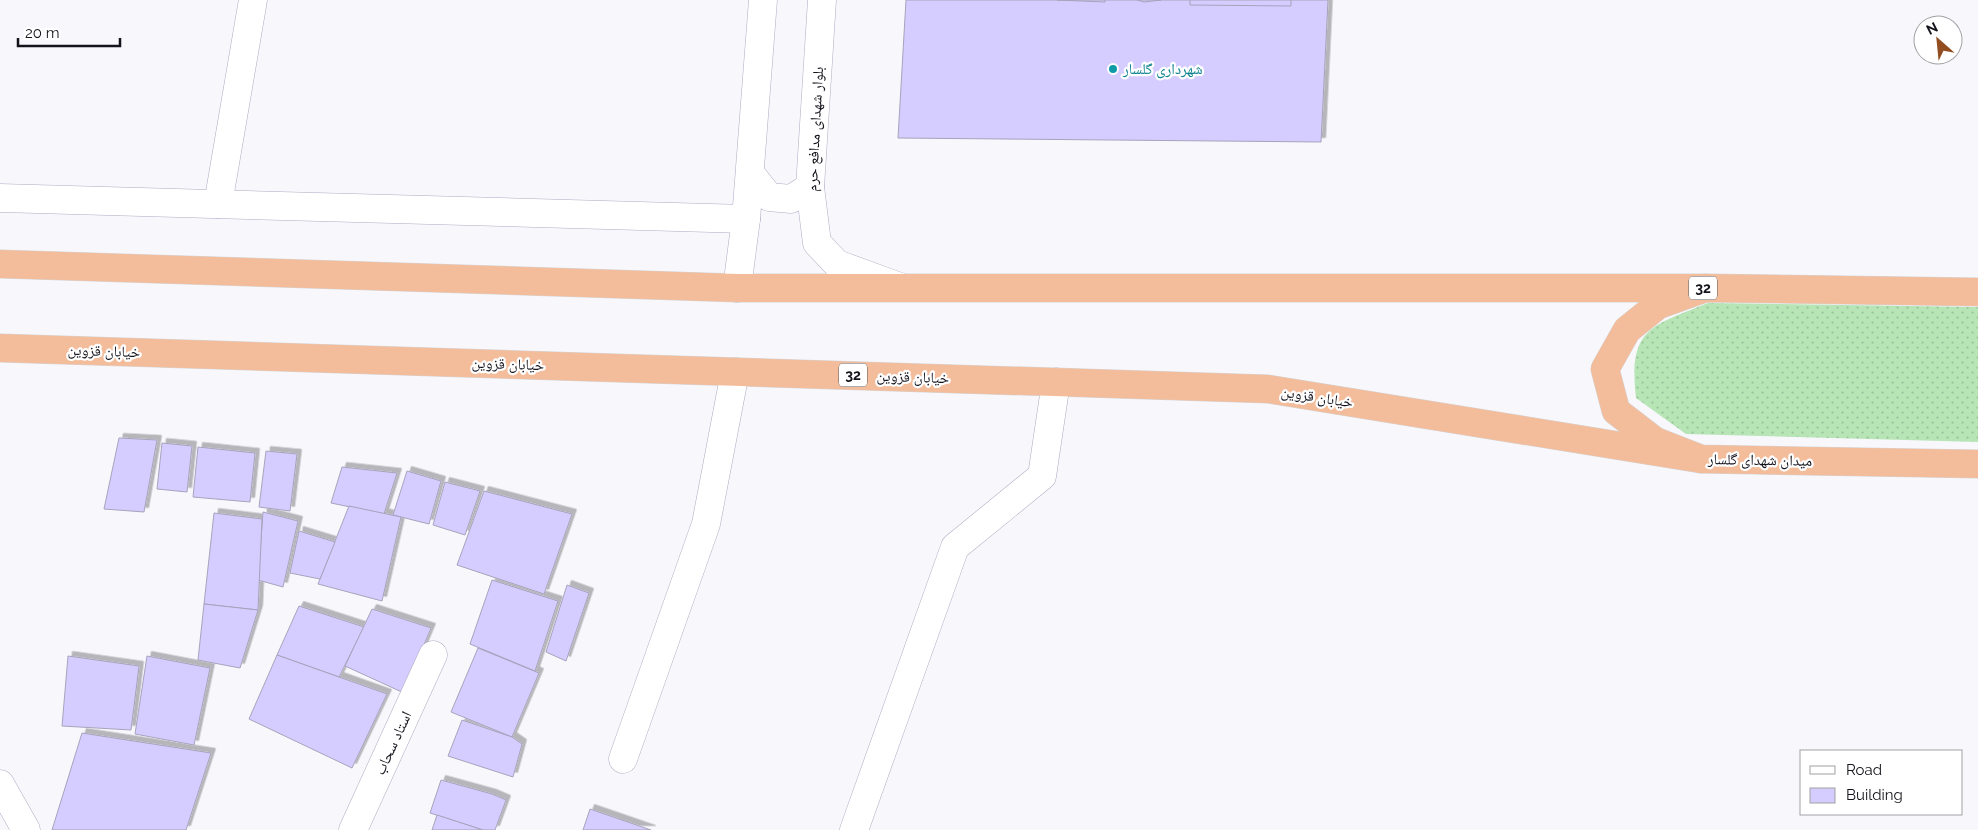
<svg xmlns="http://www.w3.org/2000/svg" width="1978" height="830" viewBox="0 0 1978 830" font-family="Raleway,'Noto Naskh Arabic',sans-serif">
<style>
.grass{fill:url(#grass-dots)}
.building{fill:#d5ccff;stroke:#a7a3bb;filter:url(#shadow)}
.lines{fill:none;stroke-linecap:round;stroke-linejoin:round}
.street-casing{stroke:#afacc3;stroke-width:29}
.secondary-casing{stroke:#afacc3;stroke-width:29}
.highway-casing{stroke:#d5d5d6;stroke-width:29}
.street{stroke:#fff;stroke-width:28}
.secondary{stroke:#fff;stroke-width:28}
.highway{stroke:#f3bd9c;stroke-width:28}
.culture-dot{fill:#0f9aa8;stroke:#fff;stroke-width:2}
.labels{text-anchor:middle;stroke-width:4.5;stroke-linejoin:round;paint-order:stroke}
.shield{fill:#fff;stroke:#5a5a5f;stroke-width:1}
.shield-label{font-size:14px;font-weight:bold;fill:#14131b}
.culture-label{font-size:15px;fill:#0d838f;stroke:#fff;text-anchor:start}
.street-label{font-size:15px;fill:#14131b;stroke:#fff}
</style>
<defs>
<pattern id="grass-dots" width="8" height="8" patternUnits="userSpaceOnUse" patternTransform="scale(1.25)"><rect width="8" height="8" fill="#b7e5b6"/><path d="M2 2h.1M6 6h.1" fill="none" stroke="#9cc49c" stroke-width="1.8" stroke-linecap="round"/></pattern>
<filter id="shadow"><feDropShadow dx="4.5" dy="-4.5" stdDeviation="0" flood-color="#0004"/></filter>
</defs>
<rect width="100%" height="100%" fill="#f8f7fc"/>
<path class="grass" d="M1708,303l270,4v135l-292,-8 -50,-36c-8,-70 15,-72 72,-95z"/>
<g class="building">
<path d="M906,0h422l-7,142 -423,-4z"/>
<path d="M1057,0h48v2z"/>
<path d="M1137,0h24l-17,2z"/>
<path d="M1190,0h101v6l-101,-1z"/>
<path d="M119,438l38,2 -13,72 -40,-3z"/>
<path d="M162,443l30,3 -5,46 -30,-3z"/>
<path d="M198,447l57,6 -5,49 -57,-5z"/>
<path d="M266,451l31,3 -7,57 -31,-4z"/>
<path d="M342,467l55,6 -13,41 -53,-11z"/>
<path d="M407,471l34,10 -12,43 -36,-9z"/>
<path d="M445,482l35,9 -15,44 -32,-10z"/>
<path d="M484,491l88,23 -28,80 -87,-29z"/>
<path d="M349,506l52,11 -19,84 -64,-17z"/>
<path d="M263,512l35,9 -15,66 -25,-7z"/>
<path d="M214,513l48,6 -4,91 -54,-6z"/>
<path d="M299,531l36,11 -15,37 -30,-6z"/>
<path d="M492,580l66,21 -23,70 -65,-27z"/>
<path d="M567,585l22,8 -23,68 -20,-9z"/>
<path d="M204,604l54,6 -18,58 -42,-8z"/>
<path d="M299,606l65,21 -25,50 -62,-22z"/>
<path d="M372,609l59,19 -27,65 -59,-27z"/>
<path d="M478,648l61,25 -27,64 -61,-25z"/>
<path d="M277,655l110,39 -35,74 -103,-49z"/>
<path d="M68,656l71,10 -8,64 -69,-4z"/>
<path d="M147,656l63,12 -16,77 -59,-11z"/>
<path d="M462,720l50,17 10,7 -9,33 -65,-21z"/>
<path d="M82,733l129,20 -25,77h-134z"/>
<path d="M441,780l51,14 14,6 -11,30h-12l-53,-17z"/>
<path d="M590,809l61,21h-68z"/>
<path d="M437,815l46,15h-51z"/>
</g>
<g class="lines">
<defs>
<g id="street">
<path d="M0,198l746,21"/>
<path d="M218,204l35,-204"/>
<path d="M623,759l83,-235 29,-152"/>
<path d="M0,784l26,46"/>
<path d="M353,830l80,-175"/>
<path d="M854,830l101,-283 87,-71 14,-94"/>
</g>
<g id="secondary">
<path d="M822,0l-12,187 7,56 20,21 63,23"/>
<path d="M750,173l19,24 22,2 19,-12"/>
<path d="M737,288l9,-69 17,-219"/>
</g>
<g id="highway">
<path d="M0,264l737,24h968"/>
<path d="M1978,292l-273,-4 -47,17 -31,25 -22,39 11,42 39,30 46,18 277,5"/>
<path d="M0,348l1268,41 433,70"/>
</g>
</defs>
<use href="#street" class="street-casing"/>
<use href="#secondary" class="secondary-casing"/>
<use href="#highway" class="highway-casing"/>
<use href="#street" class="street"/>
<use href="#secondary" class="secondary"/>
<use href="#highway" class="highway"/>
</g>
<circle class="culture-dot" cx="1113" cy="69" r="5"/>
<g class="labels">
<g class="shield">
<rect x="1689" y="276.5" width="28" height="23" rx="4"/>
<rect x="839" y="363.5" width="28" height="23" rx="4"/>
</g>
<g class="shield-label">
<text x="1703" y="293">32</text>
<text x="853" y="380">32</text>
</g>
<g class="culture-label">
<text x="1123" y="74">شهرداری گلسار</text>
</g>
<g class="street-label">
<text transform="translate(815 129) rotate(-87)" y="5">بلوار شهدای مدافع حرم</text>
<text transform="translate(104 351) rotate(2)" y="5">خیابان قزوین</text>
<text transform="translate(508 364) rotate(2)" y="5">خیابان قزوین</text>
<text transform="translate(913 377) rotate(2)" y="5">خیابان قزوین</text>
<text transform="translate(1317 397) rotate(9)" y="5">خیابان قزوین</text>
<text transform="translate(1760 460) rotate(1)" y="5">میدان شهدای گلسار</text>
<text transform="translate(393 743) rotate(-65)" y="5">استاد سحاب</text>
</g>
</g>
<rect x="1800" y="750" width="162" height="65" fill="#ffffff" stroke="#a1a1a4"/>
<rect x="1810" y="766" width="25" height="8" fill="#ffffff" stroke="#a1a1a4"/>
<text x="1846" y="775" font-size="15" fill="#14131b">Road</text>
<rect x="1810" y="788" width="25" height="15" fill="#d5ccff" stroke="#a1a1a4"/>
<text x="1846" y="800" font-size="15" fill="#14131b">Building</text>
<g transform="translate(1938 40) rotate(333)"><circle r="24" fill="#ffffff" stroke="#a1a1a4"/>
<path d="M0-4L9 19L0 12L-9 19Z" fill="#924e21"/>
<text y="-8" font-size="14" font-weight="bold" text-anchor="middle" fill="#14131b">N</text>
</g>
<path d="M18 38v8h102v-8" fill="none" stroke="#14131b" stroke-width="2.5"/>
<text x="25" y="38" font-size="15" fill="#14131b" stroke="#ffffff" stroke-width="4" paint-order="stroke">20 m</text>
</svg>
